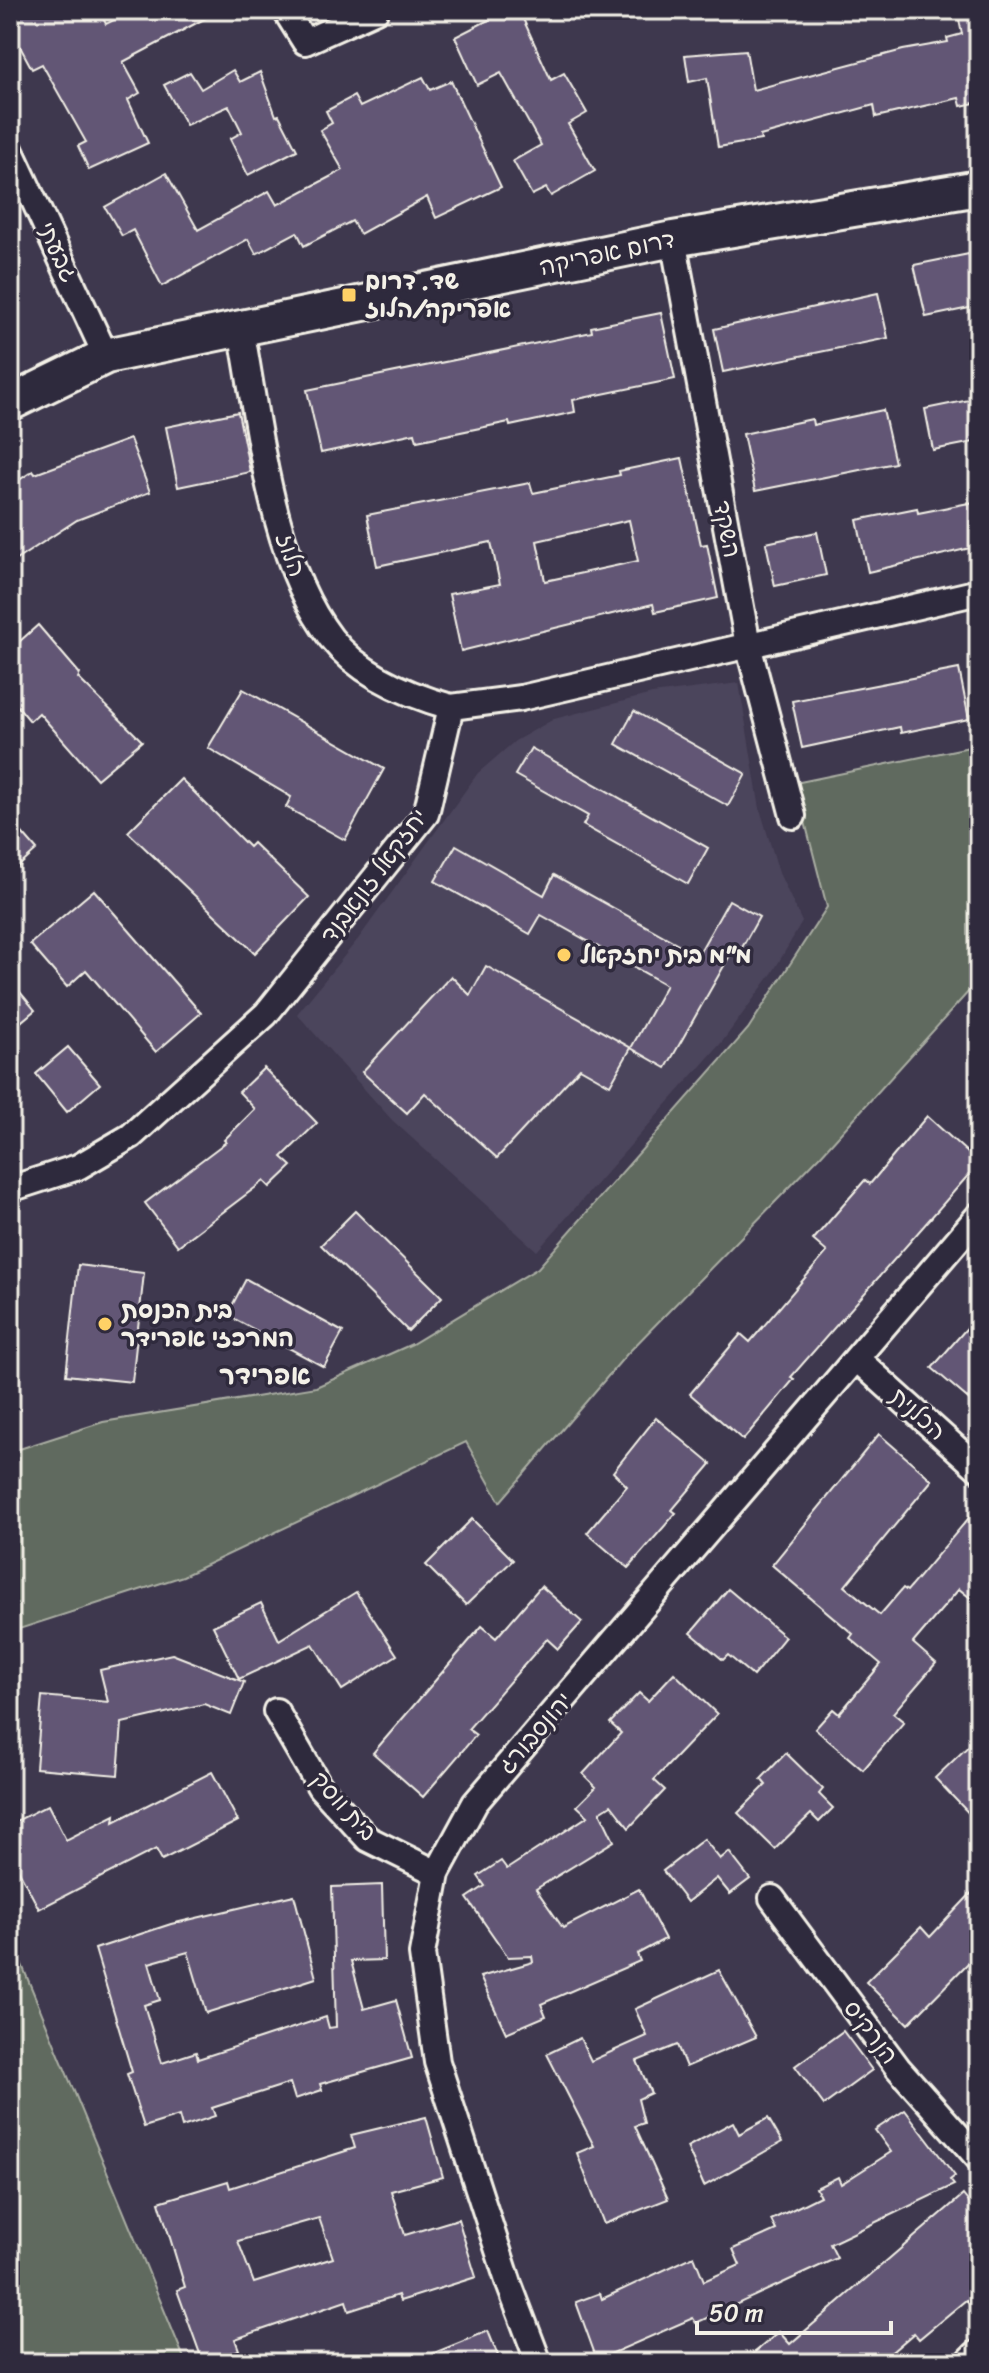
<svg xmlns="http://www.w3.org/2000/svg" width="989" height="2373" viewBox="0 0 989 2373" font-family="Sriracha,'Playpen Sans Hebrew',sans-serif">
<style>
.built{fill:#4c455c}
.green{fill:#606a5e;stroke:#aaaea3;stroke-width:2}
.building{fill:#625774;stroke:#f4f1e8;stroke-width:2;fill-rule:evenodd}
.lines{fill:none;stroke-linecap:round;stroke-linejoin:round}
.street-casing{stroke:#f4f1e8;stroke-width:30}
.secondary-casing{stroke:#f4f1e8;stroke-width:40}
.street{stroke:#2f2a3d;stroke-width:24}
.secondary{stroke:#2f2a3d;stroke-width:34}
.poi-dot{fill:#ffd166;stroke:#2f2a3d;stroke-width:3}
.labels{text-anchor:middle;stroke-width:7;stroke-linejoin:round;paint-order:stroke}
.street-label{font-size:24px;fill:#f4f1e8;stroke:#2f2a3d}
.poi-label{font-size:24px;font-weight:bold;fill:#f4f1e8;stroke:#2f2a3d;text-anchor:start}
.neighbourhood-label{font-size:26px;font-weight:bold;fill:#f4f1e8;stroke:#2f2a3d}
</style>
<rect width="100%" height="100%" fill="#3e384e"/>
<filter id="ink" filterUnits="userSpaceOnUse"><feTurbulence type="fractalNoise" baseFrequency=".0125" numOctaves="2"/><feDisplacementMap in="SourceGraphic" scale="16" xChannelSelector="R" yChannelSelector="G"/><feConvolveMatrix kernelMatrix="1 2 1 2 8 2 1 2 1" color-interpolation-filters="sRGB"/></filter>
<g filter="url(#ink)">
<path class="built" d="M739,683l21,126 19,64 23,49 -29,50 -51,70 -185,209 -145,-131 -95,-106 62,-76 119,-165 37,-32 39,-22 39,-10 59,-15z"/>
<g class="green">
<path d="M979,745v235l-158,175 -194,199 -127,148 -34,-60 -283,134 -173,56v-180l93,-30 213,-35 96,-43 126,-76 210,-239 79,-122 -32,-124z"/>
<path d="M10,1937l5,11 171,415h-176z"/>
</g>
<g class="building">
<path d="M10,10h89l7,14 28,-14h87l-98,52 17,31 -12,7 20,43 -59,27 -11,-24 8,-4 -44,-78 -10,5 -22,-41z"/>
<path d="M508,10h11l32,70 13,-7 23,40 -19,11 27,47 -44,25 -5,-8 -14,7 -19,-34 28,-16 -40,-72 -24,12 -22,-48z"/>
<path d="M957,10h22v92l-18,4 -2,-8 -83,19 -2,-12 -114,31 1,4 -43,7 -11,-69 -18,4 -4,-27 61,-5 7,40 150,-40 45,-8 -1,-4 15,-4z"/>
<path d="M233,70l7,12 20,-10 16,44 3,-1 18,35 -49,25 -18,-36 12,-7 -13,-26 -43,19 -22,-40 26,-13 11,17z"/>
<path d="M423,77l7,13 21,-9 50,106 -65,31 -9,-21 -67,37 -8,-13 -48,25 -7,-14 -41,22 -8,-15 -86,47 -29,-56 -11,6 -17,-29 61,-34 32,57 71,-39 8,14 66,-35 -23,-40 12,-7 -6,-12 28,-15 6,11z"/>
<path d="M969,254l10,52 -53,11 -12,-52z"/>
<path d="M878,293l10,45 -165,34 -9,-43z"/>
<path d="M661,313l14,66 -102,21 2,12 -65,14 -1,-4 -92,19 -2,-8 -94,20 -14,-63 285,-58 -1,-5z"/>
<path d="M979,398v43l-46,9 -8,-41z"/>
<path d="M883,410l12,53 -140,28 -12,-57 69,-15 1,6z"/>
<path d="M238,412l12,60 -72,15 -12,-60z"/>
<path d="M130,439l20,53 -73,28 -67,44v-78l23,-15 2,3z"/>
<path d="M682,458l19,87 6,-1 11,54 -63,14 -2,-8 -192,47 -12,-57 51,-10 -9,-42 -114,24 -10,-51 163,-32 3,10 87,-18 -1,-4zM629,520l9,41 -93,20 -8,-40z"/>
<path d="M979,501v45l-111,26 -11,-52 60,-12 1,5z"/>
<path d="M817,532l9,43 -51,11 -9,-43z"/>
<path d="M38,625l42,49 -2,4 64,63 -45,38 -58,-66 -9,8 -20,-24v-47z"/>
<path d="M959,669l10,50 -68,14 -1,-6 -98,21 -10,-47z"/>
<path d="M243,689l141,80 -39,71 -59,-33 5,-10 -83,-49z"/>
<path d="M634,711l112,63 -18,32 -112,-62z"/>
<path d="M531,748l177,100 -20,36 -105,-59 5,-9 -73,-41z"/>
<path d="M181,779l68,68 4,-4 56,54 -54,56 -127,-121z"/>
<path d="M10,819l27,31 -27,24z"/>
<path d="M456,845l88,50 10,-20 144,80 31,-55 30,17 -20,36 -6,-3 -67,118 -35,-20 35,-63 -125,-70 -11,19 -95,-53z"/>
<path d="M94,890l107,123 -45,39 -70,-82 -19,17 -37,-43z"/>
<path d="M486,966l145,82 -21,37 -30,-17 -83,90 -72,-65 -18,20 -45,-41 89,-96 19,19z"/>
<path d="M10,980l25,30 -25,21z"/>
<path d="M68,1047l32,37 -33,28 -31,-38z"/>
<path d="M264,1068l53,55 -35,34 10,9 -22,21 -6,-6 -86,65 -33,-43 81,-61 -2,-2 31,-31 -16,-17z"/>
<path d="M927,1116l52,47 -188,214 3,2 -51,61 -53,-46 51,-60 9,8 77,-90 -14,-12 52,-60 5,4z"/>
<path d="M355,1211l87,86 -34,34 -87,-86z"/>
<path d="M78,1265l66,8 -12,109 -66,-7z"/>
<path d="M246,1279l97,53 -19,35 -97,-52z"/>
<path d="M979,1314v94l-47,-40z"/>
<path d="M656,1418l55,46 -39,46 4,3 -48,55 -41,-35 40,-47 -14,-14z"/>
<path d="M879,1434l53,46 -87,106 35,29 23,-27 4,3 72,-85v99l-20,-16 -46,54 23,20 -43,50 11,9 -41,48 -48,-41 18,-20 6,5 42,-50 -31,-26 3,-4 -81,-69z"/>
<path d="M472,1519l41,41 -47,45 -40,-40z"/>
<path d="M541,1586l41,36 -24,27 -11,-10 -79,90 8,6 -53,62 -50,-44 109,-127 14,12z"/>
<path d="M728,1589l57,48 -32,39 -25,-21 -5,5 -32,-27z"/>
<path d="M356,1592l41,63 -55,35 -29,-46 -74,35 -26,-53 48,-23 18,37z"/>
<path d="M172,1654l72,28 -13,33 -27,-11 -82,19 -4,52 -82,-7 6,-72 66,6 -8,-32z"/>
<path d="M674,1673l43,41 -63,66 11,10 -36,38 -18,-23 -11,7 14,29 -78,48 27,39 76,-39 26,50 -28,15 3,7 -99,43 5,12 -40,17 -26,-56 53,-15 -1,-6 -24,1 -41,-59 18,-12 -7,-10 23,-15 6,8 81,-53 -11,-10 19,-19 -13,-13 38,-41 -11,-10 29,-30 9,8z"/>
<path d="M979,1736v88l-44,-46z"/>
<path d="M786,1753l37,36 -4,5 14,14 -14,14 -8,-8 -36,35 -37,-36 28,-28 -5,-6z"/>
<path d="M212,1772l26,49 -76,39 -6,-11 -117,60 -29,-55v-30l38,-19 18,35 49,-25 -1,7z"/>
<path d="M704,1839l16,20 9,-7 21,27 -20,15 -13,-16 -30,24 -24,-31z"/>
<path d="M382,1885l2,75 -33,1 13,48 32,-9 16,58 -92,26 2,6 -27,9 -5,-16 -78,25 3,8 -33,11 -3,-11 -35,11 -17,-53 5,-2 -37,-123 76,-25 123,-29 22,83 -110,35 -18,-61 -39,11 11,37 -16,5 18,58 34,-11 2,7 128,-42 3,11 7,-1 -4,-140z"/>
<path d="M979,1885v67l-71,72 -42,-42 55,-55 9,10z"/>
<path d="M719,1970l37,67 -70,30 -9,-22 -40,16 14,32 -13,6 6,24 -9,3 33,73 -64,25 -27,-71 17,-7 -47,-92 33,-16 11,23 56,-25 -12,-27z"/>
<path d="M843,2031l29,39 -48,35 -29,-39z"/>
<path d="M905,2110l50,66 -5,4 4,5 -124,59 7,14 -141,65 -3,-5 -96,42 -21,-58 24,-9 2,6 92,-43 10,25 36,-16 -7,-16 43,-19 -5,-10 49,-24 -4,-8 22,-11 3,7 50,-32 -16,-22z"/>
<path d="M426,2117l17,60 -52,14 14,44 53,-16 18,58 -76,24 -2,-6 -49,16 -3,-10 -111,38 4,11 -36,12 -26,-72 8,-3 -26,-85 69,-21 2,7 125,-40 -4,-13zM319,2218l14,40 -79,25 -16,-42z"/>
<path d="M768,2118l14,24 -78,44 -17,-39 46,-25 6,12z"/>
<path d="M963,2195l16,20v101l-13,-16 -47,39 -5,-6 -35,30h-137l37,-31 11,12z"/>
<path d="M488,2331l13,32h-89v-1z"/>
</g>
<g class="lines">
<defs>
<g id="street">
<path d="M285,10l20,32 71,-32"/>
<path d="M10,149l96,207"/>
<path d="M673,239l75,406 45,171"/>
<path d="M241,329c18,96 29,229 90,309 29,37 77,57 120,69"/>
<path d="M10,1189l68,-22 53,-31 135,-122 160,-200 25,-107 70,-9 458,-106"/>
<path d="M857,1359l122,110"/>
<path d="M276,1711l44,76 48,52 69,34"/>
<path d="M772,1898l126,170 81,91"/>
<path d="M539,2363l-30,-79 -72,-222 -15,-108 15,-81 38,-70 504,-588"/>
</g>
<g id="secondary">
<path d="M10,403l96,-47 567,-117 306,-51"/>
<path d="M974,2363l5,-5"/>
</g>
</defs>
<use href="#street" class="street-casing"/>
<use href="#secondary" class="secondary-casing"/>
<use href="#street" class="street"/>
<use href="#secondary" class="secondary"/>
</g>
</g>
<g class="poi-dot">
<rect x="341" y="287" width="16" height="16" rx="4"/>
<circle cx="564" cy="955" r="8"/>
<circle cx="105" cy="1324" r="8"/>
</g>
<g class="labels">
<g class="street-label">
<text transform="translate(58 252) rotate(65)" y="8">גבעתי</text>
<text transform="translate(607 253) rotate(-12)" y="8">דרום אפריקה</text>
<text transform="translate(727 529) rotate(79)" y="8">השקד</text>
<text transform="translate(291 555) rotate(70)" y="8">הלוז</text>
<text transform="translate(374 876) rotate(-53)" y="8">יחזקאל זונאבנד</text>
<text transform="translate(918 1414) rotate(42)" y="8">הכלנית</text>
<text transform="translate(535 1733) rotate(-49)" y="8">יהונסבורג</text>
<text transform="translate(344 1806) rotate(48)" y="8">בית ווסק</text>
<text transform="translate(871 2032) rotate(53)" y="8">הנרקיס</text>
</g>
<g class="poi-label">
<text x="365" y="289">שד. דרום<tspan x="365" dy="28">אפריקה/הלוז</tspan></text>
<text x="580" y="963">מ"מ בית יחזקאל</text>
<text x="121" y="1318">בית הכנסת<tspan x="121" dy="28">המרכזי אפרידר</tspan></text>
</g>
<g class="neighbourhood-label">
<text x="265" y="1384">אפרידר</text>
</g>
</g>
<rect width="989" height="2373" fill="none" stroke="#2f2a3d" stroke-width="40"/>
<rect x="20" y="20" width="949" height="2333" fill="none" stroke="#f4f1e8" stroke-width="3" filter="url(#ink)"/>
<path d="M697 2321v12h194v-12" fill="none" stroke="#f4f1e8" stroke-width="4"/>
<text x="709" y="2321" font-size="24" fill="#f4f1e8" stroke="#2f2a3d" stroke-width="6" paint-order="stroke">50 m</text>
</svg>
